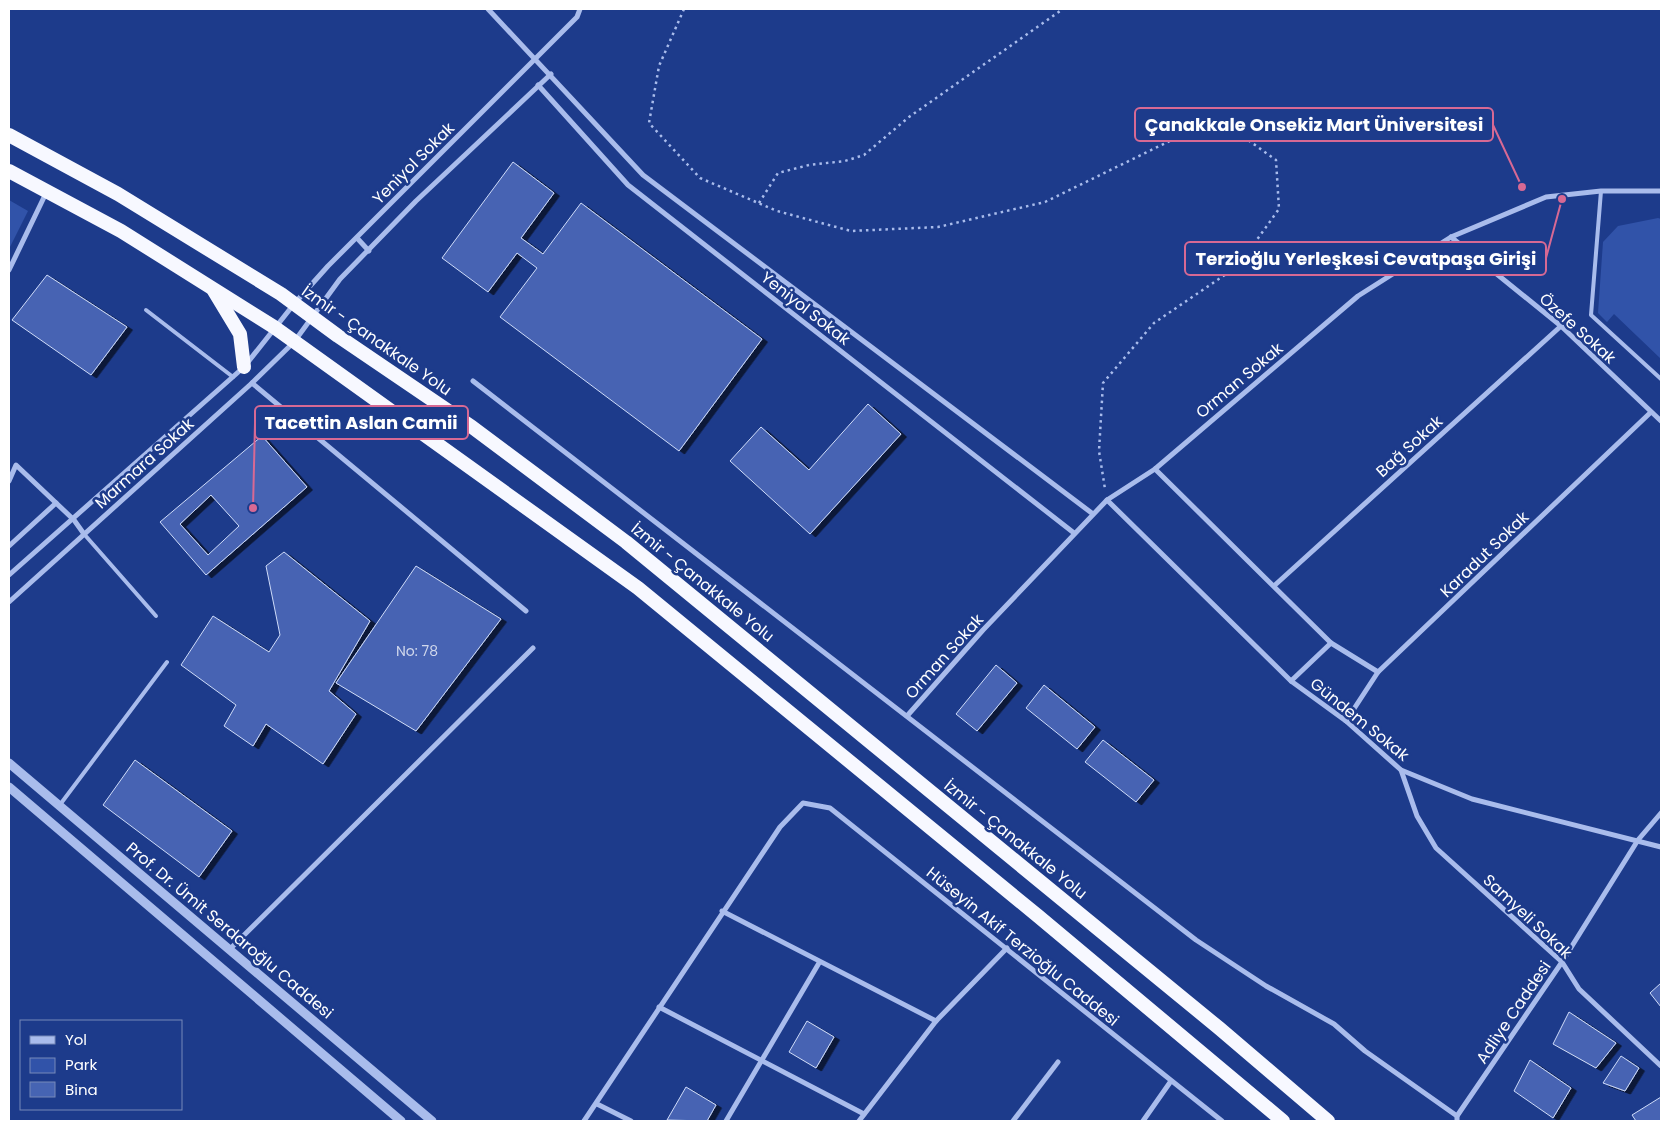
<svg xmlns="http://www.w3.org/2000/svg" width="1670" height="1130" viewBox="0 0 1670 1130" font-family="Poppins,sans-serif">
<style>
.green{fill:#3153a9}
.building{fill:#4664b3;stroke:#cfdbf9;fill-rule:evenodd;filter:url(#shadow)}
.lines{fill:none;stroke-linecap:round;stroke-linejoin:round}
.path{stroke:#a9bcec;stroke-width:2.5;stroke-dasharray:2.5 4;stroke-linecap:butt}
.service{stroke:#a9bcec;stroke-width:4}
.minor{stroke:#a9bcec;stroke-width:5}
.tertiary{stroke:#a9bcec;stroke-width:9}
.trunk{stroke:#f7f8ff;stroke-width:14}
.labels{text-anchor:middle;stroke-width:5;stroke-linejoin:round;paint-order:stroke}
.number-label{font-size:14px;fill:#d1d8ec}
.street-label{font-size:16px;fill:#fff;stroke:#1d3b8b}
.leader{fill:none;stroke:#d76994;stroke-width:2}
.callout-dot{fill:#d76994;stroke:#1d3b8b;stroke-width:2}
.callout{fill:#1d3b8b;stroke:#d76994;stroke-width:2}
.callout-label{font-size:18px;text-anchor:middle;font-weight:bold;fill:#fff}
</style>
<defs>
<filter id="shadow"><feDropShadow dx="5.5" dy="3" stdDeviation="0" flood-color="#0009"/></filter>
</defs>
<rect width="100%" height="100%" fill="#1d3b8b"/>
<g class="green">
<path d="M9,200l19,11 -19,38z"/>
<path d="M1658,218l3,1v140l-47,-45 -7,8 -9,-9 5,-71 15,-16z"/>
</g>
<g class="building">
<path d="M513,162l41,31 -33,45 22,16 38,-51 181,136 -83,112 -179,-134 37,-49 -20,-15 -29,39 -46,-34z"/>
<path d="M47,275l80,52 -36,48 -79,-55z"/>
<path d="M868,404l33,30 -91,100 -80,-73 31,-34 48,43z"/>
<path d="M262,436l45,51 -101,88 -46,-53zM211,495l28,31 -31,29 -28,-31z"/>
<path d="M284,552l86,69 -41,70 27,23 -33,50 -57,-40 -13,22 -29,-20 12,-21 -55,-40 32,-49 56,36 11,-17 -14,-69z"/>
<path d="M416,566l85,53 -85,112 -80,-48z"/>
<path d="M996,665l21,18 -40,48 -21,-17z"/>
<path d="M1044,685l51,42 -18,22 -51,-41z"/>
<path d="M1103,740l51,40 -18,22 -51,-40z"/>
<path d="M135,760l97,71 -33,46 -96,-72z"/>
<path d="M1661,983v24l-11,-14z"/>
<path d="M1569,1012l47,31 -20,25 -43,-24z"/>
<path d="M807,1021l27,16 -18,31 -27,-16z"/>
<path d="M1621,1056l18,12 -14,23 -22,-8z"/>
<path d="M1530,1060l41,28 -18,30 -39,-27z"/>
<path d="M686,1087l30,18 -9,16 -40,-1z"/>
<path d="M1661,1097v24h-25l-4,-6z"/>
</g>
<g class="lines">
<g class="path">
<path d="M684,9l-25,57 -10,57 51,55 77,33 74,20 87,-4 107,-25 139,-68 57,1 35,25 3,49 -41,57 -84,57 -51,60 -4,68 6,38"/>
<path d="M759,203l19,-30 31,-8 36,-4 19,-6 45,-38 154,-108"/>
</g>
<g class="service">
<path d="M1601,191l-10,124 70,64"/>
<path d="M146,310l87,67"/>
<path d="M84,534l72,82"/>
<path d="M59,806l108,-144"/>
</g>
<g class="minor">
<path d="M488,9l155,166 450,339"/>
<path d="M538,85l90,100 446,348"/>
<path d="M1451,237l110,89 100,95"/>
<path d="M357,238l12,13"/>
<path d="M9,270l38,-79"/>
<path d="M473,381l723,559 70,46 68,38 31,27 92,65"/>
<path d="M252,383l274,228"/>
<path d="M1155,469l176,174 47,29"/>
<path d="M9,481l7,-16 58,55 10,14"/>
<path d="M1107,500l184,181 55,40 55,49 71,29 189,48"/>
<path d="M9,546l47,-43"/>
<path d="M9,575l235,-208 50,-63 34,-38 249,-249 3,-8"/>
<path d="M1275,585l286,-259"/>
<path d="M9,602l243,-219 42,-41 46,-63 76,-78 135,-127"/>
<path d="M1291,681l40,-38"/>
<path d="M907,716l76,-86 124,-130 48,-31 203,-173 93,-59 95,-40 55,-6h60"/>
<path d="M1346,721l32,-49 272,-259"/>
<path d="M1401,770l16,46 19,32 126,114 17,27 82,77"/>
<path d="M722,911l214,110"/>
<path d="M231,948l302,-300"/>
<path d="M659,1007l205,107"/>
<path d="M597,1104l34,17"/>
<path d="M584,1121l196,-294 23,-24 27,5 392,313"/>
<path d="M726,1121l93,-158"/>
<path d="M859,1121l77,-100 71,-73"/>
<path d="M1013,1121l45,-59"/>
<path d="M1143,1121l28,-40"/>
<path d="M1457,1121v-5l105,-154 76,-122 23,-27"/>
</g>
<g class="tertiary">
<path d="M9,763l423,358"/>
<path d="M9,787l392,334"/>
</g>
<g class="trunk">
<path d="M9,135l109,59 163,100 57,42 134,91 154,115 593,486 109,93"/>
<path d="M9,171l112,60 153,96 364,261 400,328 245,205"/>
<path d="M214,291l26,43 4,33"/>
</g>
</g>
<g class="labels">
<g class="number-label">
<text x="417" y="656">No: 78</text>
</g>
<g class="street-label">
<text transform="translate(413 163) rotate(-45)" y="6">Yeniyol Sokak</text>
<text transform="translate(806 308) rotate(38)" y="6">Yeniyol Sokak</text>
<text transform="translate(1578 328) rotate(42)" y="6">Özefe Sokak</text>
<text transform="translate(377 340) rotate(35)" y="6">İzmir - Çanakkale Yolu</text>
<text transform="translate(1239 380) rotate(-40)" y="6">Orman Sokak</text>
<text transform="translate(1409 446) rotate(-42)" y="6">Bağ Sokak</text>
<text transform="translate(144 463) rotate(-42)" y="6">Marmara Sokak</text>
<text transform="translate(1484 554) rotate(-44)" y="6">Karadut Sokak</text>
<text transform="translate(703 582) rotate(39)" y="6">İzmir - Çanakkale Yolu</text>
<text transform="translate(944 656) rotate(-48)" y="6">Orman Sokak</text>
<text transform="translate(1360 719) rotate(39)" y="6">Gündem Sokak</text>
<text transform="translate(1016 839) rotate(39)" y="6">İzmir - Çanakkale Yolu</text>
<text transform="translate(1528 916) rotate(43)" y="6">Samyeli Sokak</text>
<text transform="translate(230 930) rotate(40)" y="6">Prof. Dr. Ümit Serdaroğlu Caddesi</text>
<text transform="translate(1023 946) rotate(39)" y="6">Hüseyin Akif Terzioğlu Caddesi</text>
<text transform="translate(1513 1012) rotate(-56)" y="6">Adliye Caddesi</text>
</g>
</g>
<path class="leader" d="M1522 187L1493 125M1562 199L1546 258M253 508L255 423"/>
<g class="callout-dot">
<circle cx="1522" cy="187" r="5"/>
<circle cx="1562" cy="199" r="5"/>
<circle cx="253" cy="508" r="5"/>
</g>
<g class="callout">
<rect x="1135" y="108" width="358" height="33" rx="5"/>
<rect x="1185" y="242" width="361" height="33" rx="5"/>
<rect x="255" y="406" width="213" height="33" rx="5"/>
</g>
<g class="callout-label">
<text x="1314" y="131">Çanakkale Onsekiz Mart Üniversitesi</text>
<text x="1366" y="265">Terzioğlu Yerleşkesi Cevatpaşa Girişi</text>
<text x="361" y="429">Tacettin Aslan Camii</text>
</g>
<rect width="1670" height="1130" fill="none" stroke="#ffffff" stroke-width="20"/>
<rect x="20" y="1020" width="162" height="90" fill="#1d3b8b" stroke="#7789b9"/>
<rect x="30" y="1036" width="25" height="8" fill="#a9bcec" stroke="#7789b9"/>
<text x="65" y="1045" font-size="15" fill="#ffffff">Yol</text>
<rect x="30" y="1058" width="25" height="15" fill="#3153a9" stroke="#7789b9"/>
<text x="65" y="1070" font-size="15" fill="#ffffff">Park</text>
<rect x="30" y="1082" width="25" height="15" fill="#4664b3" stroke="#7789b9"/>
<text x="65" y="1095" font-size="15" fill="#ffffff">Bina</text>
</svg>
